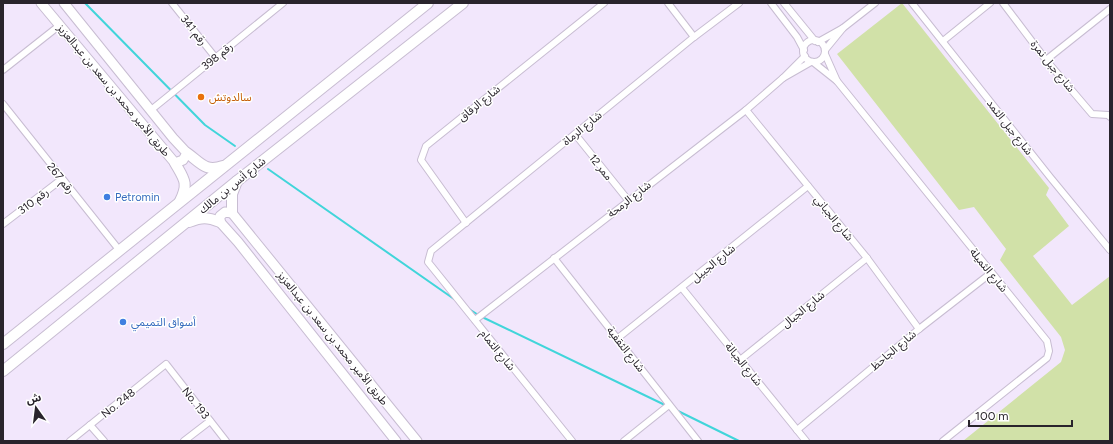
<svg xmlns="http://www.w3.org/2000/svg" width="1113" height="444" viewBox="0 0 1113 444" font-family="Figtree,'Noto Sans Arabic',sans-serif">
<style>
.green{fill:#d1e1a8}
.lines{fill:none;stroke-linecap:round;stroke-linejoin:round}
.stream{stroke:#41d5da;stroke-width:2}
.minor-casing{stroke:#c8bdd2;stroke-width:8}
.secondary-casing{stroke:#c8bdd2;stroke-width:11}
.primary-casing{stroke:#c8bdd2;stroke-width:12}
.minor{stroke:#fff;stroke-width:6}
.secondary{stroke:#fff;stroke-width:9}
.primary{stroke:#fff;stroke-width:10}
.food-dot{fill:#e8710a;stroke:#fff;stroke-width:1.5}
.shop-dot{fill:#3f7fe0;stroke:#fff;stroke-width:1.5}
.labels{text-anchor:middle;stroke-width:3;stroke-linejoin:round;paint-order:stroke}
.street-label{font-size:11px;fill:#29242c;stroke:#fff}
.food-label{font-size:11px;fill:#c56008;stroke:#fff;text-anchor:start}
.shop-label{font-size:11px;fill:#366cbe;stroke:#fff;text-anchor:start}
</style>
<rect width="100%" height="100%" fill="#f2e7fc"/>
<path class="green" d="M902,3l147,185 -3,7 23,31 -36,30 39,49 38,-29v165h-147l98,-79 4,-12 -4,-13 -61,-77 6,-11 -32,-42 -15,3 -122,-156z"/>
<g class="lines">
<g class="stream">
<path d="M85,3l120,122 30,21"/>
<path d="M268,169l186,130"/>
<path d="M469,309l11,7 187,90"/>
<path d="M678,411l61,30"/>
</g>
<defs>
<g id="minor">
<path d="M172,3l43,54"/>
<path d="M668,3l26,34"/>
<path d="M771,3l26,34 7,13"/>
<path d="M784,3l31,38"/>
<path d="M912,3l138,174 60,73"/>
<path d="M1003,3l43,57 46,54 16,1 2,2"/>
<path d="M843,28l32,-25"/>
<circle cx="814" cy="51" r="11"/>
<path d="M943,41l47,-38"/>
<path d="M818,42l25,-14 -18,22"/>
<path d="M805,56l-22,22 28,-16"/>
<path d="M1046,60l64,-51"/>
<path d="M813,62l24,19 -12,-27"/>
<path d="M3,70l57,-45"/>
<path d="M837,81l210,260 2,10 -2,7 -104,83"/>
<path d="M3,104l117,147"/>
<path d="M151,110l132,-107"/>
<path d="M746,110l121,148 52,71"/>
<path d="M575,134l53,66"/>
<path d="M466,223l-45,-63 5,-14 178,-143"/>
<path d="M3,224l59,-45"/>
<path d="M554,258l144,183"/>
<path d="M682,288l124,153"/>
<path d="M475,320l271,-210 37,-32"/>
<path d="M618,338l190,-152"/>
<path d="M740,360l127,-102"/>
<path d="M90,425l14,16"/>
<path d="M797,430l122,-101 72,-56"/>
<path d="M70,441l96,-77 60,77"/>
<path d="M184,441l26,-20"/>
<path d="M572,441l-144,-179 3,-11 263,-214 45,-34"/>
<path d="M624,441l45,-36"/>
</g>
<g id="secondary">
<path d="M41,3l134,160 8,-3 4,-7 -14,-15 -109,-135"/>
<path d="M396,441l-158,-199 -18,-20v-6l5,-4 7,1 185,228"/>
</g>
<g id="primary">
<path d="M187,153c14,10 18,19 36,13"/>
<path d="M175,163c9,16 14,20 5,38"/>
<path d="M232,213v-19l5,-13"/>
<path d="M189,222c13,-5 18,-5 31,0"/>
<path d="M3,344l425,-341"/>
<path d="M3,371l234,-190 226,-178"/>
</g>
</defs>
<use href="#minor" class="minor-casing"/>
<use href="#secondary" class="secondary-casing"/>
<use href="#primary" class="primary-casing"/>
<use href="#minor" class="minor"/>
<use href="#secondary" class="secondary"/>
<use href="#primary" class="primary"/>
</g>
<circle class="food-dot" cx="201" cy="97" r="4"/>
<g class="shop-dot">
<circle cx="107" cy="197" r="4"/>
<circle cx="123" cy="322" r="4"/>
</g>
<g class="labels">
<g class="street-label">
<text transform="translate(194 30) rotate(52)" y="4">رقم 341</text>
<text transform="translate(217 56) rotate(-39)" y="4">رقم 398</text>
<text transform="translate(1053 66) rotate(51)" y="4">شارع جبل نمرة</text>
<text transform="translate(114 90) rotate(50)" y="4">طريق الأمير محمد بن سعد بن عبدالعزيز</text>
<text transform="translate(479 103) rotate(-39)" y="4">شارع الرقاق</text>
<text transform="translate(1010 127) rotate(52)" y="4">شارع جبل الثمد</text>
<text transform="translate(582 128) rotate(-39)" y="4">شارع الرماة</text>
<text transform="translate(601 167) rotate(51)" y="4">ممر 12</text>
<text transform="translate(61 178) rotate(51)" y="4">رقم 267</text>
<text transform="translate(232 185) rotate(-39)" y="4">شارع أنس بن مالك</text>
<text transform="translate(629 199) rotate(-38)" y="4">شارع الرمحة</text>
<text transform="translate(33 201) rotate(-37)" y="4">رقم 310</text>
<text transform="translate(834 218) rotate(51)" y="4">شارع الجباني</text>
<text transform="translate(713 263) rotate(-39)" y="4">شارع الجبيل</text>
<text transform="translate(989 270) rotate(51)" y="4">شارع الثميلة</text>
<text transform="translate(803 309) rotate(-39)" y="4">شارع الجبال</text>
<text transform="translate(333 338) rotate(51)" y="4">طريق الأمير محمد بن سعد بن عبدالعزيز</text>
<text transform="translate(626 349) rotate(52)" y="4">شارع الثقفية</text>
<text transform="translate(498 350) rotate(51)" y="4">شارع الثمام</text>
<text transform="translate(893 350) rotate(-40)" y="4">شارع الجاحظ</text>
<text transform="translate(744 364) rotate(51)" y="4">شارع الجبالة</text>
<text transform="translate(118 403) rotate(-39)" y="4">No. 248</text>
<text transform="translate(196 403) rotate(52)" y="4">No. 193</text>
</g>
<g class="food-label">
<text x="209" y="101">سالدوتش</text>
</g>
<g class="shop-label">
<text x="115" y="201">Petromin</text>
<text x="131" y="326">أسواق التميمي</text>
</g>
</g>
<rect width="1113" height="444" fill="none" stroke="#29242c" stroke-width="8"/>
<g transform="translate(36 408) rotate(346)" stroke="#ffffff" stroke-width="3" paint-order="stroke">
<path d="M0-3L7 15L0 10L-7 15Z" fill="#29242c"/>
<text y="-6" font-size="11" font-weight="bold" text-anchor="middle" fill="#29242c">ش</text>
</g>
<path d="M969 420v6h103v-6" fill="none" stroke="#29242c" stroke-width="2"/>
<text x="975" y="420" font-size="12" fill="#29242c" stroke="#ffffff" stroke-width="3" paint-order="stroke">100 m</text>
</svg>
